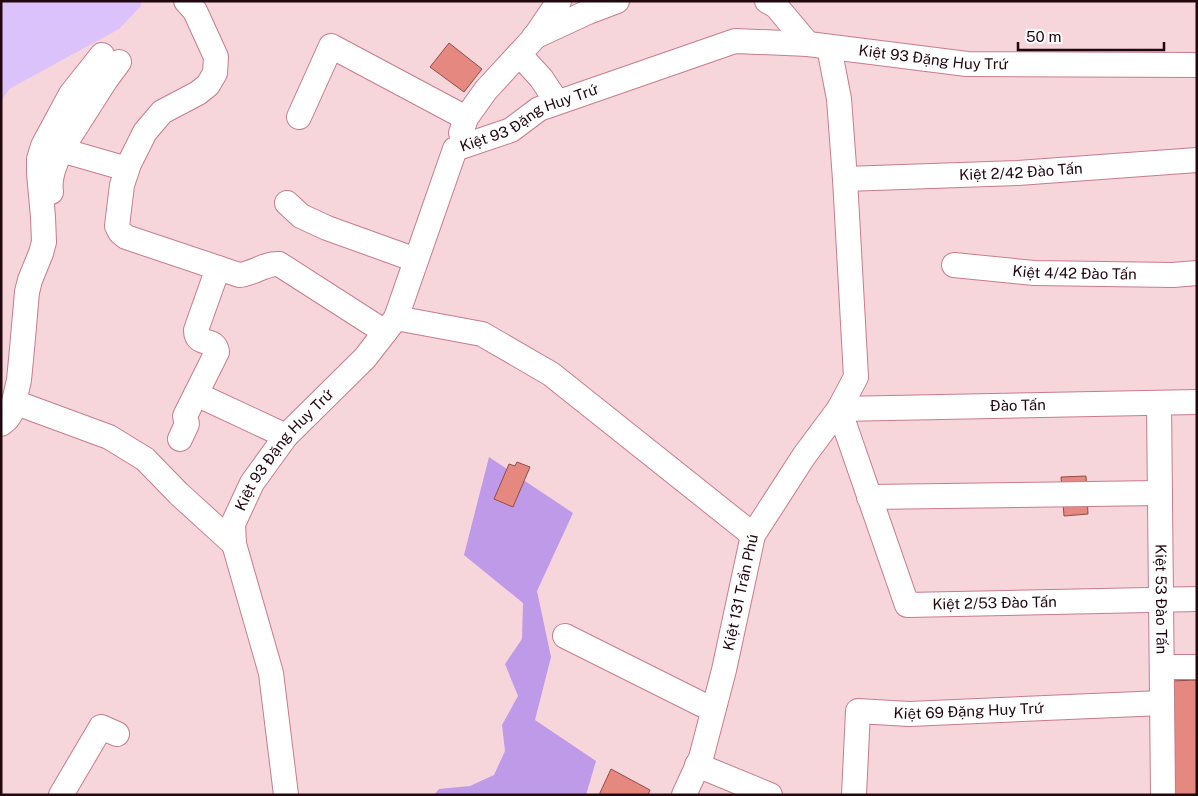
<svg xmlns="http://www.w3.org/2000/svg" width="1198" height="796" viewBox="0 0 1198 796" font-family="'Public Sans',sans-serif">
<style>
.green{fill:#dcc2fa}
.forest{fill:#bf9ae8}
.building{fill:#e48880;stroke:#944c47}
.lines{fill:none;stroke-linecap:round;stroke-linejoin:round}
.minor-casing{stroke:#c87c8d;stroke-width:26}
.minor{stroke:#fff;stroke-width:24}
.labels{text-anchor:middle;stroke-width:4;stroke-linejoin:round;paint-order:stroke}
.street-label{font-size:15px;fill:#23070f;stroke:#fff}
</style>
<rect width="100%" height="100%" fill="#f6d5db"/>
<path class="green" d="M1,1h141l-1,5 -22,23 -110,60 -8,13z"/>
<path class="forest" d="M489,457l84,56 -36,78 14,66 -16,63 61,41 -10,34h-152l5,-6 31,-3 24,-11 11,-24 -3,-26 16,-29 -13,-32 17,-25 1,-36 -59,-48z"/>
<g class="building">
<path d="M449,43l33,26 -18,23 -34,-25z"/>
<path d="M517,462l13,5 -17,40 -19,-8 15,-35 6,2z"/>
<path d="M1086,476l2,38 -24,2 -3,-39z"/>
<path d="M1197,680v115h-24l-3,-114z"/>
<path d="M611,769l39,21 -2,5h-49z"/>
</g>
<g class="lines">
<defs>
<g id="minor">
<path d="M186,1l9,10 16,35 5,11 -1,16 -7,12 -10,8 -36,19 -17,20 -16,32 -7,21 -5,41 3,6 6,5 113,38c14,-1 26,-12 40,-11l106,68"/>
<path d="M767,1l9,5 32,38"/>
<path d="M534,37l54,-25 29,-11"/>
<path d="M519,54l22,24 16,24"/>
<path d="M299,117l32,-71 135,72"/>
<path d="M461,133l5,-15 20,-28 48,-52 25,-37"/>
<path d="M48,147l13,3 44,-69 14,-19"/>
<path id="s1" d="M845,179l173,-6 179,-13"/>
<path d="M51,192c-2,-15 4,-28 10,-42l66,19"/>
<path d="M287,203l14,13 26,12 89,32"/>
<path id="s2" d="M954,265l80,8 139,2 24,-2"/>
<path d="M218,268l-22,62c0,18 19,6 21,22l-21,42 90,42"/>
<path d="M396,318l86,16 69,40 202,161"/>
<path d="M14,402l95,35 36,22 34,35 55,50"/>
<path id="s3" d="M1159,403l4,392"/>
<path id="s4" d="M839,409l68,196 290,-6"/>
<path id="s5" d="M839,409l358,-7"/>
<path d="M1,424l6,-5 6,-9 1,-8 5,-22 3,-31 5,-57 3,-12 11,-27 3,-11 -1,-25 -4,-44v-14l4,-13 28,-52 31,-39"/>
<path d="M180,439l7,-15 -2,-8 11,-22"/>
<path d="M869,497l291,-4"/>
<path d="M565,636l148,74"/>
<path d="M1162,667h35"/>
<path d="M697,765l73,30"/>
<path d="M61,795l40,-68 16,7"/>
<path id="s6" d="M286,795l-15,-122 -37,-129 -1,-20 19,-41 34,-47 79,-78 31,-40 59,-169 56,-19 28,-21 196,-68 73,3 159,20 230,1"/>
<path id="s7" d="M684,795l17,-37 23,-88 29,-135 51,-79 35,-47 17,-32 -11,-198 -6,-80 -10,-52"/>
<path id="s8" d="M854,795l4,-84 51,3 253,-11"/>
</g>
</defs>
<use href="#minor" class="minor-casing"/>
<use href="#minor" class="minor"/>
</g>
<g class="labels">
<g class="street-label">
<text dy="5" stroke="none"><textPath href="#s6" startOffset="1222">Kiệt 93 Đặng Huy Trứ</textPath></text>
<text dy="5" stroke="none"><textPath href="#s6" startOffset="802">Kiệt 93 Đặng Huy Trứ</textPath></text>
<text dy="5" stroke="none"><textPath href="#s1" startOffset="176">Kiệt 2/42 Đào Tấn</textPath></text>
<text dy="5" stroke="none"><textPath href="#s2" startOffset="121">Kiệt 4/42 Đào Tấn</textPath></text>
<text dy="5" stroke="none"><textPath href="#s5" startOffset="179">Đào Tấn</textPath></text>
<text dy="5" stroke="none"><textPath href="#s6" startOffset="368">Kiệt 93 Đặng Huy Trứ</textPath></text>
<text dy="5" stroke="none"><textPath href="#s7" startOffset="211">Kiệt 131 Trần Phú</textPath></text>
<text dy="5" stroke="none"><textPath href="#s3" startOffset="196">Kiệt 53 Đào Tấn</textPath></text>
<text dy="5" stroke="none"><textPath href="#s4" startOffset="295">Kiệt 2/53 Đào Tấn</textPath></text>
<text dy="5" stroke="none"><textPath href="#s8" startOffset="195">Kiệt 69 Đặng Huy Trứ</textPath></text>
</g>
</g>
<rect width="1198" height="796" fill="none" stroke="#23070f" stroke-width="5"/>
<path d="M1018 42v8h146v-8" fill="none" stroke="#23070f" stroke-width="2.5"/>
<text x="1026" y="42" font-size="15" fill="#23070f" stroke="#ffffff" stroke-width="4" paint-order="stroke">50 m</text>
</svg>
